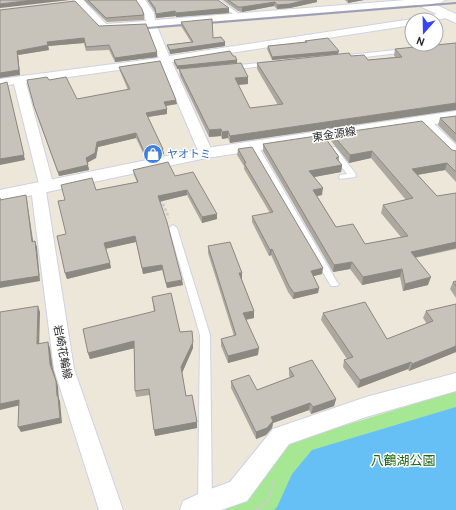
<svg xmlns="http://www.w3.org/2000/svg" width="456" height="510" viewBox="0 0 456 510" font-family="Cabin,'Noto Sans JP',sans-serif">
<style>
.green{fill:#a6e793}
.water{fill:#66c0f6}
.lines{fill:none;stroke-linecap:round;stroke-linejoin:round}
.service-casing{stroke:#cfd1e3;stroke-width:2}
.minor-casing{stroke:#cfd1e3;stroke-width:2}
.secondary-casing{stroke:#cfd1e3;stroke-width:2}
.path-far1{stroke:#ccc;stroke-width:2.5;stroke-dasharray:3 2;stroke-linecap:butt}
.path{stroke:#ccc;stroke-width:3;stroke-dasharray:4 2.5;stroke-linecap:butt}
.service{fill:#fff;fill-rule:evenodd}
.minor{fill:#fff;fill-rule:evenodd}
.secondary{fill:#fff;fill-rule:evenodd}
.rail{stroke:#9d9eb5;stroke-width:2}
.wall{fill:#aca8a0}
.shaded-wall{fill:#8c8882}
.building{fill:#c8c3ba;stroke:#8c8882}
.labels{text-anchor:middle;stroke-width:3;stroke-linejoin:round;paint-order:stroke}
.street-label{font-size:11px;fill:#292929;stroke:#fff}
.shop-label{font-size:11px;fill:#366cbe;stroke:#fff;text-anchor:start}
.near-park-label{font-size:13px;fill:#1e6a15;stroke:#fff}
</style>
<rect width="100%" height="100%" fill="#ede7da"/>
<path class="green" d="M456,391v119h-232l17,-9 47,-58z"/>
<path class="water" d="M456,407v103h-182l3,-3 15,-33 20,-24z"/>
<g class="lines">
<defs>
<g id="service">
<path d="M215,0h5l23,17 -5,1z"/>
<path d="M405,49l2,1v2l-59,7 -3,-2 3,-2z"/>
<path d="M268,62l3,2 -1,1 -39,5 -3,-2 3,-2z"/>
<path d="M251,144h3l4,2 79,136 2,2 -2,2h-6l-81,-140z"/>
<path d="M329,147h6l20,26 1,2 -1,2 -15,2 -1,-2 1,-2 7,-1 -19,-25z"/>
<path d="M173,225l4,3 33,107 2,168 -2,5 -5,2 -5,-2 -2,-5 2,-168 -31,-107z"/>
</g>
<g id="minor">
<path d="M73,0h10l23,24 40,-3 -2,-8 -9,-13h10l9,13 1,7 251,-20h39l-5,3 -283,23 12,30 243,-37 4,1h-4v5l-240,37 41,91 -2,3 -5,1 -5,-1 -2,-3 -38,-89 -135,19 28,104 -2,3 -6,1 28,178 49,141h-24l-45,-141 -23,-181 2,-3 6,-1 -25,-100 -14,3v-8l159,-21 -12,-31 -47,2z"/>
<path d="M448,12l3,1 2,2 -2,2 -15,3h-20l5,-3z"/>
<path d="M422,116l5,1 29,28v12l-5,-1 -34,-33 -1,-3 1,-3z"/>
<path d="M456,373v18l-90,26 -77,27 -42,57 -26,9h-41l3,-9 22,-10 25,-9 43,-53 93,-32z"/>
</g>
<g id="secondary">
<path d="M411,0h15l30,14v9l-43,-20z"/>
<path d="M456,111v10l-250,37 -206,44v-12l206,-42z"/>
</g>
</defs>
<use href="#service" class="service-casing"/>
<use href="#minor" class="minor-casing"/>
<use href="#secondary" class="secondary-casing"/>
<path class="path-far1" d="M161,199l8,19"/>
<path class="path" d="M257,510l12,-11 5,-18"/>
<use href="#service" class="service"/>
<use href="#minor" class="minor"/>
<use href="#secondary" class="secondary"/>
<path class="rail" d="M135,29l321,-26"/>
</g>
<g class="wall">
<path d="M84,0h52l8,15v5l-37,2z"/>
<path d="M147,0h71l11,13 -53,4v-1l-20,2 -1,-6z"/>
<path d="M223,0h94v2l-27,6 -13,1 -3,-3 -32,6 -4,-1z"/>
<path d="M345,0h19l-16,3z"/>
<path d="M0,10l99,16 58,26v5l-42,5 -6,-12 -23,1 -2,-8 -36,3 1,4 -31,5 2,20z"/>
<path d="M181,22l32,16 12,4v4l-55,8 -2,-5 -1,-4 24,-3 -10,-16z"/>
<path d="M305,41l33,13 -66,6 -5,-11 1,-3 37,-4z"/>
<path d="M456,43l-226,100 -2,-5 -6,1 -1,-3 -12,1 -29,-61 -1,-7 69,15 -10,1 12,23 28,-3 -21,-36v-6l94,-7 17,4 27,-3 -1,-2 1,-6z"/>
<path d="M233,56l4,4v3l-60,6 -3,-6v-3z"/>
<path d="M119,67l58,37 -11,2 1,8 -19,3 16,37 -18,5 -10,-21 -38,9 -2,11 -9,4 2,8 -30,6 -24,-66 -8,-30h22l28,19 51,-9 -8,-19z"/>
<path d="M456,116v27l-18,-18 2,-7z"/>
<path d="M332,134l124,17v31l-11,-12 -27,5 19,21 19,-3v56l-41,9 13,27 -25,6 -3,-14 -38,8 -12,-16 -17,3 -70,-121v-7l76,13v4l3,4 -1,7 -27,5 8,18 -5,1 19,31 29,17 36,-7 -20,-24 2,-8 23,-5 -35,-42 -22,5 -18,-22z"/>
<path d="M238,149l84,125 -9,2 6,12 -1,5 -25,6 -5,-7 -17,-37 -2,1 -17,-34v-6l18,-3 -26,-44v-3l-7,-11z"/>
<path d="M133,170l42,6 42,43 -15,4 -15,-28 -27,6 22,79 1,5 -16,3 -5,-18 -19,4 -7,-32 -30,6 5,20 -44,11 -2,-6 1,-39 30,-44 41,-8 -3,-7z"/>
<path d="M208,246l34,27v7l12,31v7l-8,2 12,35 -30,8 -7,-17v-7l13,-3 -26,-83z"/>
<path d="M456,281v17l-6,-9 3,-7z"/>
<path d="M152,297l28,35 12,-1 1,17 -11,25 4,23 11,26v6l-42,8 -5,-41 -14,2 -1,-6 -1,-43 -44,11 -2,-6 66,-41z"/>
<path d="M456,304v48l-47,19 -1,-2 -50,19 -15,-21 1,-7 3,-1 -26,-39 2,-7 64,26 40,-15 -4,-6 3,-7z"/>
<path d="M289,368l47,31 -2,7 -23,8 -2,-4 -36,13 -1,5 -6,7 -10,4 -25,-51v-7l26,9 33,-12 -1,-3z"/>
</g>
<g class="shaded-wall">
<path d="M33,0h37l-70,8v-4z"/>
<path d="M306,0h11v2l-27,6 -13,1v-4z"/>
<path d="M348,0h16l-16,3z"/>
<path d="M275,2l-1,4 -32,6v-5z"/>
<path d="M229,8v5l-53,4v-4z"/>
<path d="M175,11l1,5 -20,2v-4z"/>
<path d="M84,38v5l-36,3 -1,-4z"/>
<path d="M225,42v4l-55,8v-4z"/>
<path d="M48,45l1,5 -31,5 2,20 -20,3v-5l17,-22z"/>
<path d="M339,51l-1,3 -66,6v-3z"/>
<path d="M157,52v5l-42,5v-4z"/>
<path d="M237,60v3l-60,6v-3z"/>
<path d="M248,77v7l-13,1v-7z"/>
<path d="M8,87l17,73 -25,5v-6z"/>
<path d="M176,100l1,4 -13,2v-4z"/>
<path d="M456,103v7l-226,33v-7z"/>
<path d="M167,109v5l-20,3 -1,-4z"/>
<path d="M221,129v7l-12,1v-7z"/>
<path d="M228,131v7l-6,1v-7z"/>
<path d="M136,133v5l-38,9 -2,11 -9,5 -1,-5 11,-16z"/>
<path d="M163,149l1,5 -18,5 -1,-5z"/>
<path d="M372,151l-1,7 -22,5 1,-8z"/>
<path d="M447,163l-2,7 -35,6 2,-7z"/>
<path d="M88,165l1,5 -30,6 -1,-4z"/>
<path d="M342,165l-1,7 -32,6v-7z"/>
<path d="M323,188l-1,7 -10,2 1,-7z"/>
<path d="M187,190v5l-28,7 -1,-6z"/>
<path d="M26,195l1,5 7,47 -2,-5z"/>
<path d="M217,214v5l-15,4v-6z"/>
<path d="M135,236l1,6 -31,7 -1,-6z"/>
<path d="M35,241l2,6 3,34 -40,7v-6z"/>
<path d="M456,242v6l-48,11 3,-7z"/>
<path d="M272,249l-1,6 -2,1 1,-6z"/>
<path d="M352,262l-2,7 -17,3 1,-7z"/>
<path d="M110,263l1,5 -44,11 -2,-6z"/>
<path d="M162,265v5l-19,4 -1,-6z"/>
<path d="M323,268l-1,6 -12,3 1,-6z"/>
<path d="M402,269l-2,8 -38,8 1,-8z"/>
<path d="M239,273h3v7l-3,1z"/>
<path d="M431,277l-3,8 -25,6 2,-7z"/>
<path d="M182,280l1,5 -16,3 -1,-5z"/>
<path d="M319,288l-1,5 -25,6 1,-6z"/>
<path d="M38,306l2,6 -1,38 -2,-6z"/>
<path d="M254,311v7l-11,2v-7z"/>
<path d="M134,341l1,7 -45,11 -2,-6z"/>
<path d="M48,342l2,6 3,21 5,17 1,15 -2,-5 -7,-32z"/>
<path d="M193,342v6l-11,25 -1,-6z"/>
<path d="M456,346v6l-47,19 3,-7z"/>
<path d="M259,348l-1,7 -30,8v-7z"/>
<path d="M411,362l-3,7 -50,19 2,-8z"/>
<path d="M58,396l2,5 2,22 -41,9 -3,-5z"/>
<path d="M336,399l-2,7 -23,8 2,-7z"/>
<path d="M19,400l2,5 -21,5v-6z"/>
<path d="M310,403l-1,7 -36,13 -1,5 -6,7 -10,4v-7l15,-15z"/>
<path d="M197,422v6l-42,8 -1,-6z"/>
</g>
<g class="building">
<path d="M0,0h33l-33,4z"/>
<path d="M88,0h48l6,9 2,6 -38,3z"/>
<path d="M149,0h69l11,8 -53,5 -1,-2 -19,3 -1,-6z"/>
<path d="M228,0h78l-16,4 -13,1 -2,-3 -33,5h-4z"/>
<path d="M75,1l24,25 47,-2 11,28 -42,6 -6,-13 -23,2 -2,-9 -37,4 1,3 -31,6 2,19 -19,3v-63z"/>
<path d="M212,19l1,19 8,-1 4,5 -55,8 -3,-5 26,-3 -12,-20z"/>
<path d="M328,38l11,13 -67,6 -4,-11 39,-4 -2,-1z"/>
<path d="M456,43v60l-226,33 -2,-5 -6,1 -1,-3 -12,1 -30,-61 62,-6 7,14 -13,1 15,30 33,-4 -26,-41 92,-10 2,3 13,-1 4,5 34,-3 -7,-8z"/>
<path d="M230,51l3,5h2l2,4 -60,6 -3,-6z"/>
<path d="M160,61l16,39 -12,2 3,7 -21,4 17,36 -18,5 -9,-21 -39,9 -2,11 -9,5 2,7 -30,7 -24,-66 -7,-26 20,-3 2,3 17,-3 11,22 53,-10 -11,-22z"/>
<path d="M7,82l17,73 -24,4v-75z"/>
<path d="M456,116v18l-16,-16z"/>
<path d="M422,121l30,29 4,1v21l-9,-9 -35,6 25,27 19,-3v49l-45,10 20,25 -26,7 -3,-15 -39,8 -11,-15 -18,3 -71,-121 60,-9 16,22 -3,1 6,7 -33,6 14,17 -10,2 23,37 17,-3 12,20 43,-8 -25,-31 30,-7 -41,-47 -22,4 -18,-21z"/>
<path d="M252,147l71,121 -12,3 8,17 -25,5 -5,-7 -17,-37 -2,1 -18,-34 21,-4 -29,-49h2l-8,-14z"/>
<path d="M168,162l7,14 18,-4 24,42 -15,3 -15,-27 -29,6 9,26 15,58 -16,3 -4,-18 -20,3 -7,-32 -31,7 6,20 -45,10 -8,-37 9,-2 -8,-33 7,-1 -4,-15 31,-7 4,12 42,-8 -5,-12z"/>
<path d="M26,195l6,47 3,-1 4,35 -39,6v-84v2z"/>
<path d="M230,242l12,31h-3l15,38 -11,2 16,35 -31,8 -7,-17 15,-4 -28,-89z"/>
<path d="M456,281v5l-3,-4z"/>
<path d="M171,293l9,39 12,-1 1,11 -12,25 5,29 6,-1 5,27 -43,8 -5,-41 -14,2 -1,-50 -46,12 -5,-24 72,-18 -3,-14z"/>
<path d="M365,302l22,37 46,-18 -7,-10 30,-7v42l-44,18 -1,-2 -51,18 -16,-20 9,-3 -30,-44z"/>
<path d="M38,306l-1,38 11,-2 2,22 6,17 1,15h1l2,22 -42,9 1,-27 -19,4v-92z"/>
<path d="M312,360l24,39 -23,8 -3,-4 -39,14 2,4 -6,7 -11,4 -25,-51 18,-6 8,15 37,-14 -5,-8z"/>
</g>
<defs>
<symbol id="shop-disc" viewBox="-11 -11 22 22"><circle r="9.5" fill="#3f7fe0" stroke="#fff"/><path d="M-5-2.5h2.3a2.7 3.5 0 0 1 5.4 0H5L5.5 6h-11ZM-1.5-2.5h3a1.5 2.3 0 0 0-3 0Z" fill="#fff"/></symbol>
</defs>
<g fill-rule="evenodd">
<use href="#shop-disc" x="142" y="143" width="22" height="22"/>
</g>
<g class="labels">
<g class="street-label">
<text transform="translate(334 134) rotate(-9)" y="4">東金源線</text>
<text transform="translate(63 352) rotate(79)" y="4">岩崎花輪線</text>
</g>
<g class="shop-label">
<text x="167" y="158">ヤオトミ</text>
</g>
<g class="near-park-label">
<text x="403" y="465">八鶴湖公園</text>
</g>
</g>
<g transform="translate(424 32) rotate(200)"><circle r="19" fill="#ffffff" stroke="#a9a9a9"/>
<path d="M0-3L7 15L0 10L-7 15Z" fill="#3545ff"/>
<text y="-6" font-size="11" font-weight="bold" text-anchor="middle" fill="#292929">N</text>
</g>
</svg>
